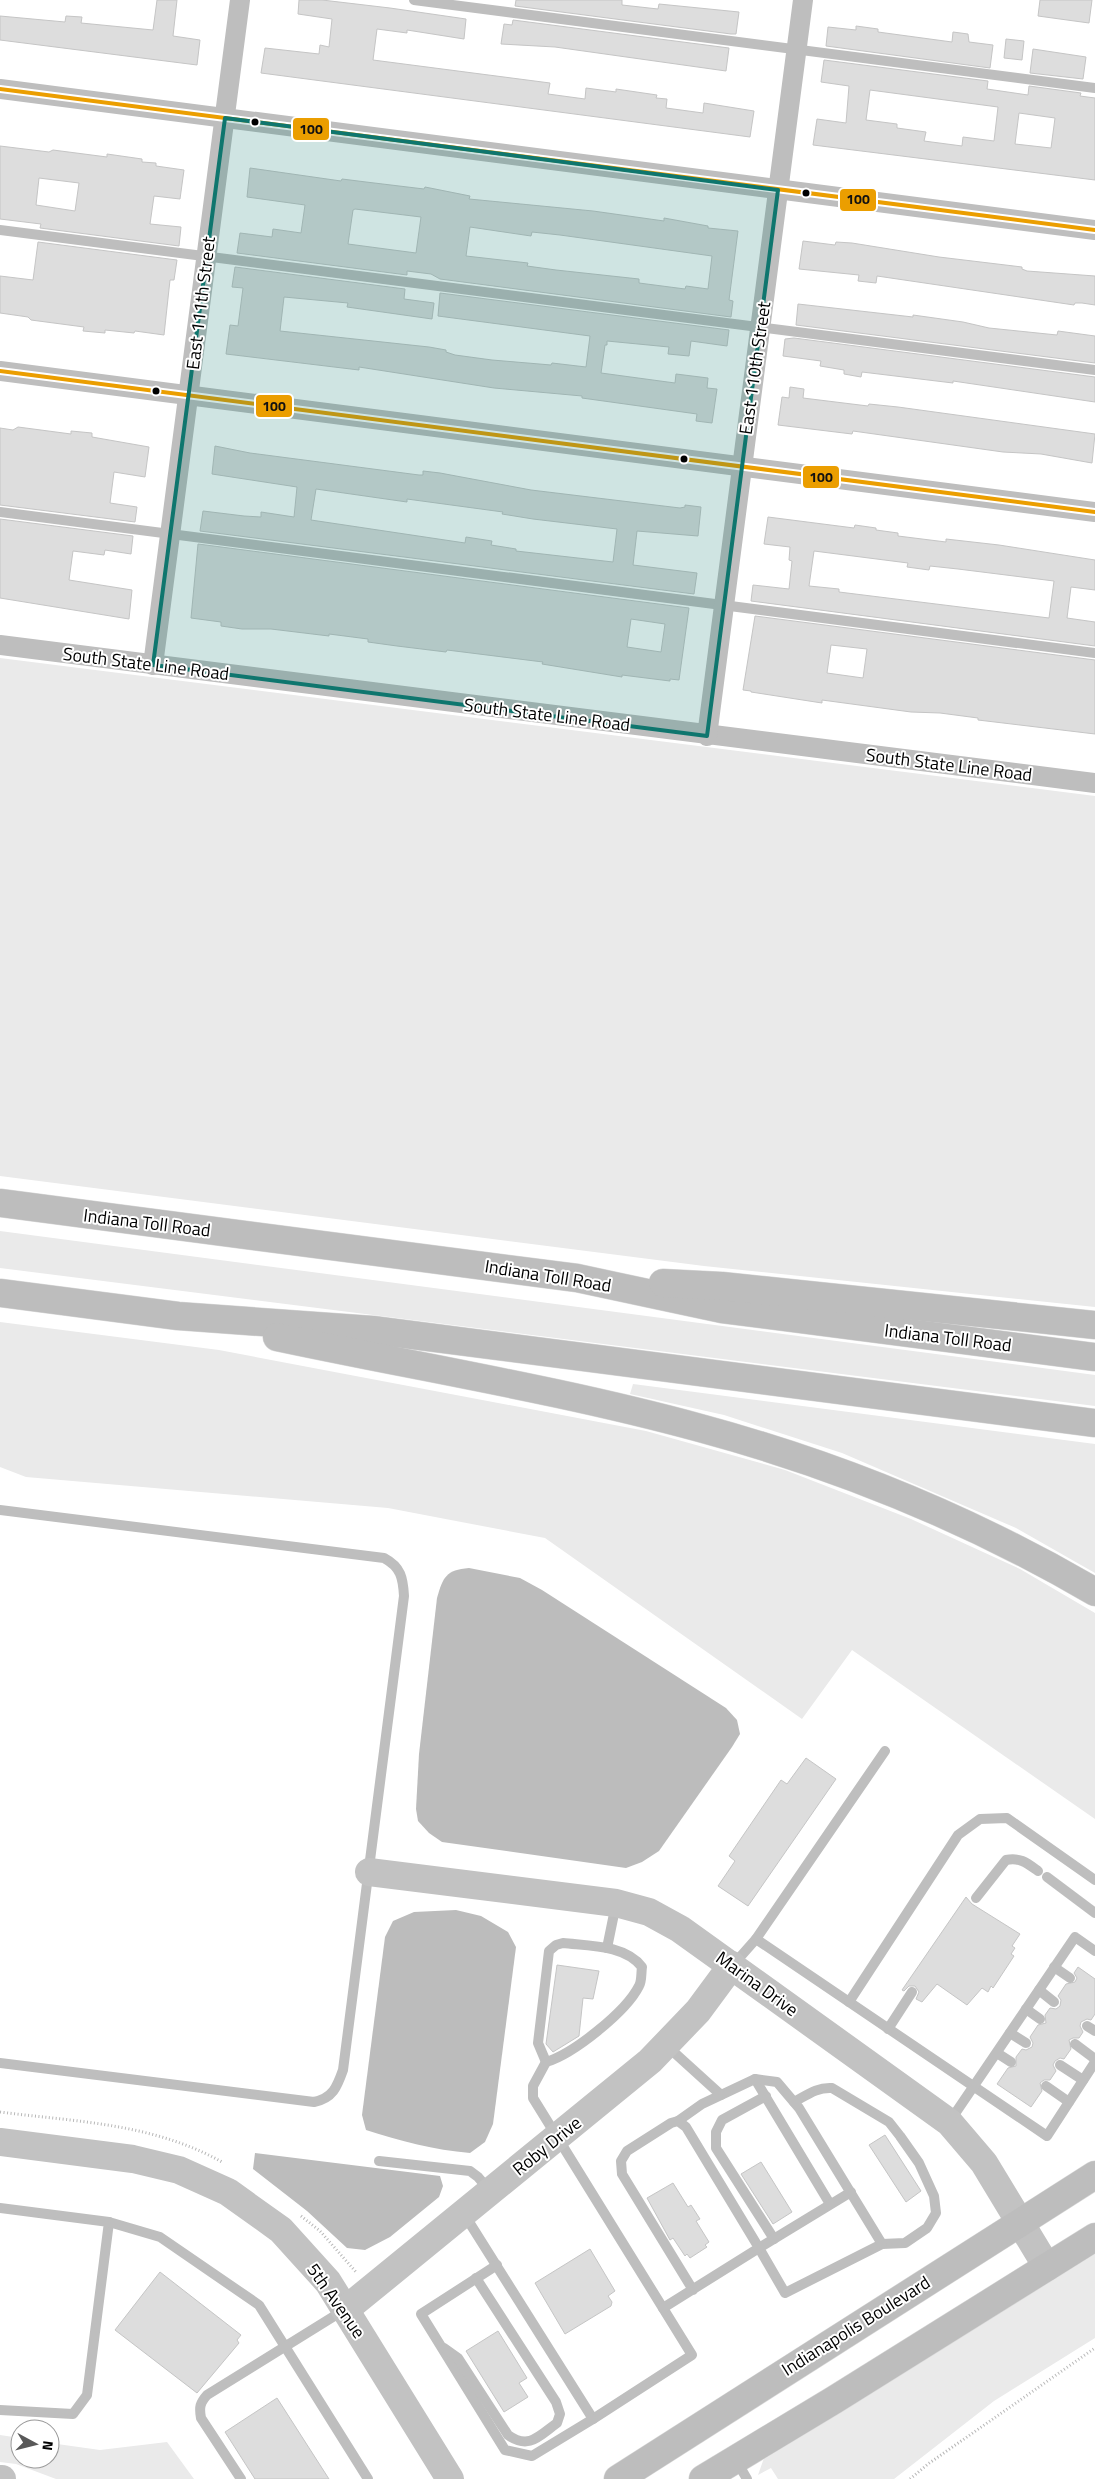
<svg xmlns="http://www.w3.org/2000/svg" width="1095" height="2479" viewBox="0 0 1095 2479" font-family="'Titillium Web',sans-serif">
<style>
.green{fill:#eaeaea}
.water{fill:#bcbcbc}
.building{fill:#ddd;stroke:#c5c5c5;fill-rule:evenodd}
.lines{fill:none;stroke-linecap:round;stroke-linejoin:round}
.primary-casing{stroke:#dbdbdb;stroke-width:29}
.highway-casing{stroke:#dbdbdb;stroke-width:29}
.path{stroke:#b8b8b8;stroke-width:3;stroke-dasharray:1 2.5;stroke-linecap:butt}
.lane{stroke:#bebebe;stroke-width:10}
.street{stroke:#bebebe;stroke-width:20}
.secondary{stroke:#c2c2c2;stroke-width:28}
.primary{stroke:#bdbdbd;stroke-width:28}
.highway{stroke:#bdbdbd;stroke-width:28}
.bus-1-casing{stroke:#fff;stroke-width:8}
.bus-1{stroke:#eb9e00;stroke-width:4}
.marked{fill:#0f766e;fill-opacity:0.2;stroke:#0f766e;stroke-width:4;stroke-linejoin:round}
.bus-dot{fill:#000;stroke:#fff;stroke-width:2}
.labels{text-anchor:middle;stroke-width:4;stroke-linejoin:round;paint-order:stroke}
.street-label{font-size:18px;fill:#000;stroke:#fff}
.line-badge{stroke:#fff;stroke-width:2}
.pale-badge-label{font-size:14px;text-anchor:middle;font-weight:bold;fill:#111}
</style>
<rect width="100%" height="100%" fill="#fff"/>
<g class="green">
<path d="M0,658l1095,138v511l-391,-41 -704,-90z"/>
<path d="M0,1231l1095,144v31l-1095,-138z"/>
<path d="M0,1322l219,28 427,81 139,39 126,49 109,50 75,44v206l-243,-169 -50,69 -257,-181 -157,-30 -362,-31 -26,-10z"/>
<path d="M633,1384l462,60v129l-79,-45 -174,-75 -118,-38 -94,-21z"/>
<path d="M1095,2252v86l-101,63 -100,78h-116l-7,-11 -13,7 6,-17z"/>
<path d="M0,2435l20,3v21h30v-16l50,7 67,-8 27,37h-138l-40,-15 -16,-2z"/>
</g>
<g class="water">
<path d="M469,1568l51,10 22,12 184,118 11,12 3,14 -8,13 -73,104 -17,11 -16,6 -184,-26 -13,-9 -11,-12 -2,-12 3,-55 18,-156c6,-21 9,-28 32,-30z"/>
<path d="M456,1910l25,6 27,16 8,15 -23,177 -8,18 -15,11c-36,-3 -70,-12 -104,-23l-4,-15 23,-178 8,-16 21,-9z"/>
<path d="M255,2153l185,23 3,10 -4,11 -49,40 -25,13 -18,-2 -40,-37 -54,-42z"/>
</g>
<g class="building">
<path d="M157,0h20l-4,36 27,4 -3,25 -197,-25v-24l65,6 1,-6 16,1 -1,6 72,7z"/>
<path d="M299,0h23l68,8 76,11 -2,20 -57,-9v3l-30,-4 -4,31 177,23 -2,11 37,5 1,-11 30,4v-3l41,6 -1,3 11,1 -1,9 37,5 1,-10 50,8 -4,26 -489,-64 4,-25 54,6 1,-9 9,2 3,-28 -34,-5z"/>
<path d="M516,0h106v5l36,4 1,-5 80,8 -3,22h-5l-216,-28z"/>
<path d="M1040,0h52l-3,23 -51,-7z"/>
<path d="M513,20l216,28 -3,23 -171,-24 -54,-3 3,-20 8,1z"/>
<path d="M856,26l22,3v3l74,10 1,-10 15,2 1,8 24,3 -3,23 -164,-22 2,-19 28,3z"/>
<path d="M1006,39l18,2 -2,19 -18,-2z"/>
<path d="M1033,49l53,8 -3,22 -53,-6z"/>
<path d="M824,60l164,21 -1,8 41,6 1,-9 52,7 -1,3 15,2v82l-282,-35 4,-26 29,4 3,-37 -28,-4zM870,90l128,17 -4,34 -31,-4 -1,9 -38,-5 2,-9 -29,-4v-4l-31,-4zM1019,113l36,5 -4,30 -36,-4z"/>
<path d="M0,146l49,6 4,-2 54,7v-3l35,5v3l14,1v3l28,4 -4,29 -26,-3 -4,28 31,3 -2,19 -139,-18 1,-4 -41,-5zM39,178l40,5 -4,28 -39,-6z"/>
<path d="M250,168l91,13 1,-2 24,3 58,7 1,-2 45,9 -1,3 124,12 71,10v-3l44,8v2l30,3 -9,69 4,1 -2,16 -291,-38 -9,-5 -24,-3v4l-170,-22 3,-20 32,4 1,-8 28,4 4,-28 -58,-8zM355,209l66,8 -5,36 -68,-9 5,-34zM470,227l61,9 1,-4 28,3 152,21 -4,33 -22,-3 -1,3 -46,-6v-4l-83,-9 -29,-4 1,-3 -62,-7z"/>
<path d="M803,241l32,4 1,-3 16,1 87,14 83,10v2l5,2 68,5v29l-13,-2h-7l-1,2 -197,-29 -1,7 -18,-2 1,-6 -60,-6z"/>
<path d="M38,242l139,18 -3,20h-4l-6,55 -29,-4 -1,2 -29,-3v3l-22,-2 1,-4 -53,-7 -3,-3 -28,-4v-37l33,4z"/>
<path d="M235,267l170,22 -1,10 30,4 -2,16 -85,-12 1,-4 -64,-6 -4,34 149,16 17,3v2l9,3 37,5 59,5 1,-2 34,4 4,-31 -152,-20 2,-23 289,37 -2,16 -36,-5 -2,15 -21,-2 1,-7 -62,-6v4h-2l-4,28 74,10 1,-9 32,4 -1,10 10,1 -5,34 -16,-2 1,-7 -115,-16v-2l-88,-8 -135,-21v3l-133,-16 4,-29 8,1 5,-38 -11,-1z"/>
<path d="M798,304l115,13v-2l50,7 26,6 68,7 1,-4 37,5v27l-299,-38z"/>
<path d="M794,338l301,39v25l-142,-21v2l-91,-11 -1,5 -17,-3v-4l-24,-4 1,-5 -38,-5 2,-17z"/>
<path d="M790,387l14,2 -1,9 65,8 1,-2 29,3 197,27 -3,29 -51,-9 -38,-2 -150,-21 -1,3 -74,-9 4,-28 7,1z"/>
<path d="M18,427l53,7v-3l21,2v4l57,10 -4,30 -31,-5 -4,31 27,4 -2,15 -135,-17v-77l13,2z"/>
<path d="M215,446l35,7 169,22h4v-4l17,2 91,17 149,18 5,-1v-2l16,2 -3,29 -61,-5 -4,34 64,8 -3,21 -494,-63 3,-20 41,5 17,1v-5l33,5 3,-30 -85,-13zM316,489l91,13v-3l96,13 -1,2 31,5 84,10 -4,33 -97,-11v-2l-25,-4 1,-4 -26,-4 -1,6 -154,-23z"/>
<path d="M768,517l86,11 1,-3 21,3v2l22,3v3l48,6v-3l53,6 96,15v30l-24,-3 -4,31 28,4v24l-344,-45 2,-16 36,4 3,-28 -3,-1 1,-13 -26,-3zM814,551l94,12 -1,4 22,3 1,-4 28,3 96,12 -5,37 -210,-26v-3l-30,-3z"/>
<path d="M0,519l133,17 -2,18 -26,-4 -1,5 -31,-4 -4,29 63,10 -3,29 -129,-21z"/>
<path d="M198,544l491,64 -10,72 -9,-1v2l-48,-6v2l-80,-13 1,-2 -96,-12 -1,2 -49,-6 -29,-4v-3l-39,-5v2l-58,-7h-29l-21,-3v-4l-30,-4zM631,619l34,5 -4,28 -34,-5z"/>
<path d="M755,616l340,44v74l-117,-14v-2l-38,-5 -29,-1 -89,-12v3l-71,-11v-1l-8,-1zM831,645l36,4 -4,29 -36,-5z"/>
<path d="M806,1758l30,21 -88,127 -30,-20 17,-25 -6,-5 52,-76 6,4z"/>
<path d="M966,1897l6,7 48,30 -8,12 3,2 -4,6 3,2 -21,32 -2,-2 -3,6 -6,-4 -15,17 -30,-21 -15,18 -6,-3 3,-7 -4,-6h-6l-5,5 -2,-1z"/>
<path d="M557,1965l42,6 -6,28 -10,-1 -4,38 -26,16 -7,-8z"/>
<path d="M1078,1967l17,12v35l-4,6 -4,-1 -6,3 -1,4 3,6 -4,6h-6l-4,2 2,9 -7,10 -4,-1 -5,3 -2,4 3,6 -6,9h-6l-4,3 2,8 -11,16 -34,-23 11,-16 8,-2v-9l6,-8 4,1 6,-3 1,-4 -3,-6 8,-12 8,-2 -1,-8 5,-7 6,1 4,-3 1,-6 -3,-4 8,-12 9,-2 2,-4 -3,-5z"/>
<path d="M885,2135l36,56 -15,11 -37,-57z"/>
<path d="M761,2162l31,50 -19,12 -32,-50z"/>
<path d="M673,2183l15,24 3,-2 9,14 -4,2 13,21 -4,3 2,2 -17,11 -3,-4 -2,2 -12,-18 -3,2 -23,-42z"/>
<path d="M590,2249l25,42 -7,5 4,6 -1,4 -46,28 -30,-51z"/>
<path d="M160,2272l81,63 -4,5 2,3 -42,50 -82,-63z"/>
<path d="M498,2331l29,47 -8,5 9,14 -24,15 -38,-61z"/>
<path d="M277,2398l52,81h-74l-30,-47z"/>
</g>
<g class="lines">
<defs>
<g id="primary">
<path d="M618,2479l477,-304"/>
<path d="M703,2479l131,-79 261,-163"/>
</g>
<g id="highway">
<path d="M0,1203l577,75 145,31 373,48"/>
<path d="M663,1283l59,3 373,39"/>
<path d="M0,1293l178,23 195,14 722,93"/>
<path d="M277,1337c141,30 284,53 423,91 137,37 272,92 395,164"/>
</g>
</defs>
<use href="#primary" class="primary-casing"/>
<use href="#highway" class="highway-casing"/>
<g class="path">
<path d="M0,2112c78,10 152,11 222,50"/>
<path d="M301,2216l19,15 36,41"/>
<path d="M910,2479l18,-15 167,-116"/>
</g>
<g class="lane">
<path d="M414,0l681,88"/>
<path d="M0,230l1095,140"/>
<path d="M0,512l1095,141"/>
<path d="M0,1510l384,48c17,9 19,20 20,38l-61,474c-6,17 -10,28 -29,32l-314,-39"/>
<path d="M1047,1877l48,36"/>
<path d="M976,1898l30,-38c14,-3 21,3 32,11"/>
<path d="M756,1939l291,197 48,-74"/>
<path d="M563,1943c27,3 62,2 79,24 -1,6 0,14 -3,19 -13,26 -66,68 -93,76l-8,-19 11,-92 7,-6z"/>
<path d="M607,1948l9,-44"/>
<path d="M733,1965l23,-26 129,-188"/>
<path d="M1054,1967l16,11"/>
<path d="M1039,1990l15,12"/>
<path d="M849,2002l109,-167 22,-16 27,-1 88,62"/>
<path d="M1026,2009l14,10"/>
<path d="M1087,2026l8,5"/>
<path d="M888,2029l24,-37"/>
<path d="M1010,2033l16,10"/>
<path d="M1075,2044l20,15"/>
<path d="M667,2046l54,49"/>
<path d="M997,2053l14,9"/>
<path d="M1060,2065l23,15"/>
<path d="M755,2079l75,125"/>
<path d="M1046,2086l23,16"/>
<path d="M766,2096l-44,24 -6,12v16l58,91"/>
<path d="M794,2102c13,-7 23,-15 38,-14l57,34 11,14 19,27 15,33 2,17 -9,15 -22,15 -23,1 -97,49 -26,-45 92,-56"/>
<path d="M678,2121l24,-17 53,-25 22,3 22,26 83,136"/>
<path d="M950,2121l125,-184 20,14"/>
<path d="M379,2161l91,10 8,6 11,13"/>
<path d="M0,2208l109,14 -22,173 -14,19 -73,-4"/>
<path d="M464,2214l129,205 99,-64 -159,-257v-12l13,-24"/>
<path d="M109,2222l51,15 99,68 109,174"/>
<path d="M497,2265l-76,49 84,136 27,6 61,-37"/>
<path d="M663,2308l96,-60 -73,-121 -8,-6 -7,2 -44,28 -6,10 1,13 71,116"/>
<path d="M444,2348l14,10 50,77c21,15 31,1 49,-12l3,-9 -4,-12 -80,-124"/>
<path d="M736,2460l11,19"/>
<path d="M241,2479l-40,-61c-2,-11 -1,-15 6,-23l137,-85"/>
</g>
<g class="street">
<path d="M0,89l1095,141"/>
<path d="M0,371l1095,141"/>
<path d="M0,645l1095,138"/>
<path d="M153,665l87,-665"/>
<path d="M707,736l96,-736"/>
</g>
<g class="secondary">
<path d="M369,1872l247,31 33,9 31,17 269,193 35,41 63,104"/>
<path d="M0,2142l133,17 46,11 49,22 53,38 47,52 122,197"/>
<path d="M345,2310l305,-249 48,-50 34,-46"/>
<path d="M0,2479h2"/>
</g>
<use href="#primary" class="primary"/>
<use href="#highway" class="highway"/>
<defs>
<g id="bus-1">
<path d="M0,89l1095,141"/>
<path d="M0,371l1095,141"/>
</g>
</defs>
<use href="#bus-1" class="bus-1-casing"/>
<use href="#bus-1" class="bus-1"/>
</g>
<path class="marked" d="M225,118l553,72 -71,546 -554,-71z"/>
<g class="bus-dot">
<circle cx="255" cy="122" r="4.5"/>
<circle cx="806" cy="193" r="4.5"/>
<circle cx="156" cy="391" r="4.5"/>
<circle cx="684" cy="459" r="4.5"/>
</g>
<g class="labels">
<g class="street-label">
<text transform="translate(201 303) rotate(-83)" y="6">East 111th Street</text>
<text transform="translate(755 368) rotate(-82)" y="6">East 110th Street</text>
<text transform="translate(146 664) rotate(7)" y="6">South State Line Road</text>
<text transform="translate(547 715) rotate(7)" y="6">South State Line Road</text>
<text transform="translate(949 765) rotate(7)" y="6">South State Line Road</text>
<text transform="translate(147 1223) rotate(7)" y="6">Indiana Toll Road</text>
<text transform="translate(548 1276) rotate(9)" y="6">Indiana Toll Road</text>
<text transform="translate(948 1338) rotate(7)" y="6">Indiana Toll Road</text>
<text transform="translate(757 1984) rotate(36)" y="6">Marina Drive</text>
<text transform="translate(547 2146) rotate(-39)" y="6">Roby Drive</text>
<text transform="translate(336 2301) rotate(55)" y="6">5th Avenue</text>
<text transform="translate(856 2326) rotate(-32)" y="6">Indianapolis Boulevard</text>
</g>
</g>
<g class="line-badge">
<rect x="292" y="117" width="38" height="24" rx="5" fill="#eb9e00"/>
<rect x="839" y="188" width="38" height="24" rx="5" fill="#eb9e00"/>
<rect x="255" y="394" width="38" height="24" rx="5" fill="#eb9e00"/>
<rect x="802" y="465" width="38" height="24" rx="5" fill="#eb9e00"/>
</g>
<g class="pale-badge-label">
<text x="311" y="134">100</text>
<text x="858" y="204">100</text>
<text x="274" y="411">100</text>
<text x="821" y="482">100</text>
</g>
<g transform="translate(35 2444) rotate(97)"><circle r="24" fill="#ffffff" stroke="#999999"/>
<path d="M0-4L9 19L0 12L-9 19Z" fill="#595959"/>
<text y="-8" font-size="14" font-weight="bold" text-anchor="middle" fill="#000000">N</text>
</g>
</svg>
